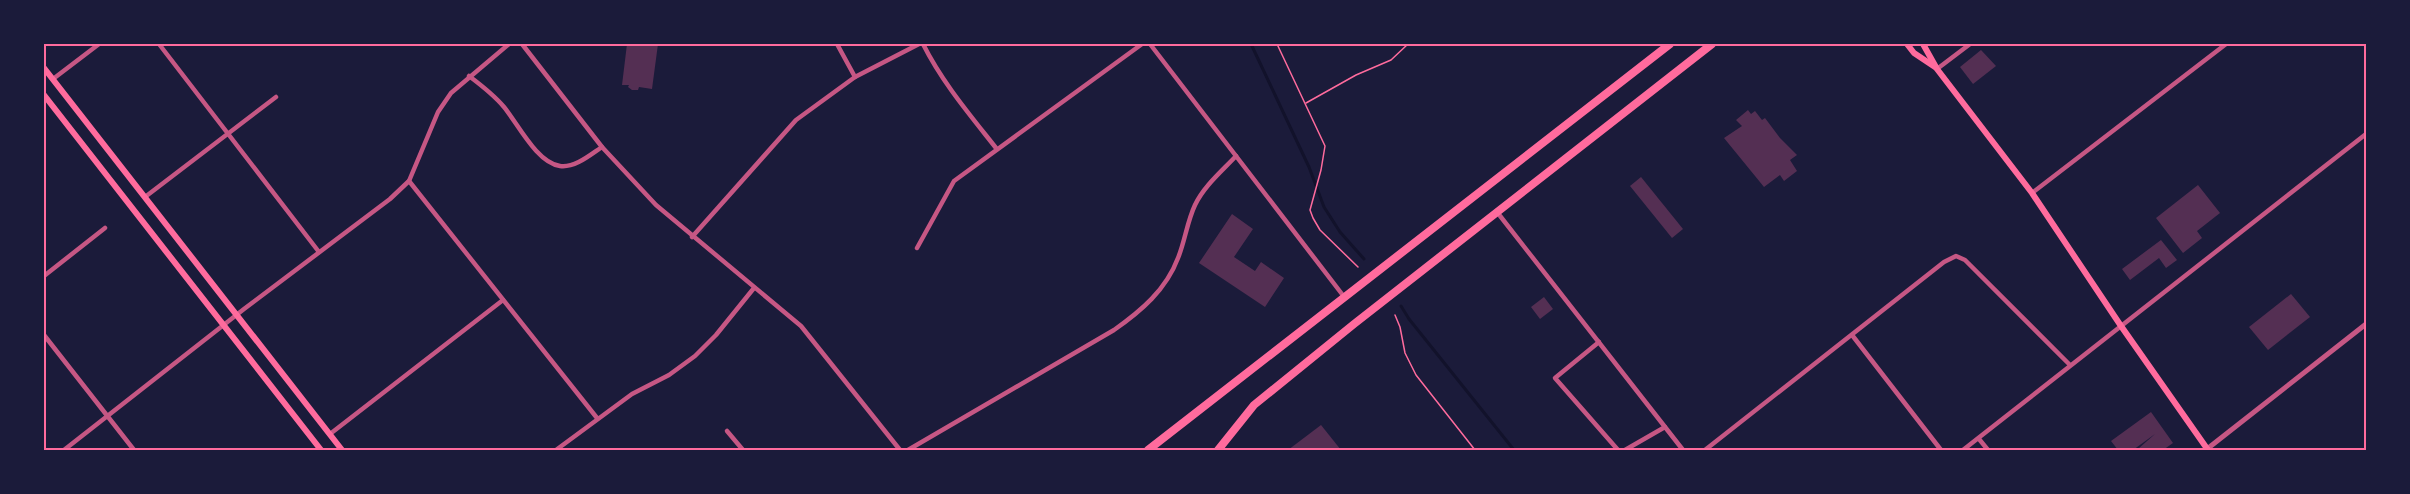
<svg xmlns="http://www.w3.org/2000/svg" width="2410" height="494" viewBox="0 0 2410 494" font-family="Lato,sans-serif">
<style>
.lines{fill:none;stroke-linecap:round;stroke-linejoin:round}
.stream{stroke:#12122b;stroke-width:3}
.building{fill:#542f53}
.path{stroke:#ff6b9d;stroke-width:1.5}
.minor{stroke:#c65784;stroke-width:4.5}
.tertiary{stroke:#c65784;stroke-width:5}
.secondary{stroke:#ff6b9d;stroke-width:6}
.trunk{stroke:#ff6b9d;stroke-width:8}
.neatline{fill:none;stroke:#ff6b9d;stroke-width:2}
</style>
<rect width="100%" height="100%" fill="#1b1b3a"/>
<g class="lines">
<g class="stream">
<path d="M1251,44l58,123 15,40 16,25 24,27"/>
<path d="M1401,306l8,13 105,131"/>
</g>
</g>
<g class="building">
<path d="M627,44h31l-6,45 -13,-2 -1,3h-6l-4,-3 1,-2h-7z"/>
<path d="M1981,50l15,16 -23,18 -13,-17z"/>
<path d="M1748,110l3,4 4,-3 7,9 3,-2 15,20 17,17 -7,5 7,11 -13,10 -4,-6 -16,12 -40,-49 18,-12 -6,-6z"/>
<path d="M1641,177l42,52 -11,9 -42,-52z"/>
<path d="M2198,185l22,28 -23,18 5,7 -19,15 -27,-35z"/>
<path d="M1232,214l21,15 -19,28 21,14 6,-9 23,16 -19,29 -66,-44z"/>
<path d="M2161,240l16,20 -11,8 -7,-10 -29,22 -8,-11z"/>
<path d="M2291,294l19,23 -42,33 -19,-23z"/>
<path d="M1544,297l9,12 -13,10 -9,-12z"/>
<path d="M2151,412l22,31 -10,7h-24l-1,-1 17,-15 -22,16h-15l-7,-9z"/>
<path d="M1321,425l20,25h-53z"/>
</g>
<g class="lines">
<g class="path">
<path d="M1277,44l48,102 -4,24 -11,40 3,8 7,12 38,37"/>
<path d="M1306,103l50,-28 35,-15 17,-16"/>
<path d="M1395,315l5,12 5,26 11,22 59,75"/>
</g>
<g class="minor">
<path d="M159,44l160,208"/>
<path d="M522,44l80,103 54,58 145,121 99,124"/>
<path d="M837,44l18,33"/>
<path d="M923,44c19,38 47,71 73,104"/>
<path d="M1150,44l195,254"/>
<path d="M1937,69l33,-25"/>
<path d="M469,76c12,9 25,19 35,31 14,17 33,56 56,59 15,2 30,-11 42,-19"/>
<path d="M53,79l46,-35"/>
<path d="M409,181l188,237"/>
<path d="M2032,193l194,-149"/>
<path d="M145,197l131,-100"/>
<path d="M1497,212l186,238"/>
<path d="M692,237l104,-117 59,-43 64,-33"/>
<path d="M917,248l37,-67 188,-137"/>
<path d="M44,276l61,-48"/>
<path d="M44,335l90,115"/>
<path d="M1852,335l89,115"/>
<path d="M1599,342l-44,36 63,72"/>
<path d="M727,431l16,19"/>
<path d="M330,434l173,-134"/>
<path d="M1979,439l9,11"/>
<path d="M64,450l180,-141 146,-110 19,-18 29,-69 13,-19 58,-49"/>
<path d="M556,450l76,-56 37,-19 26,-19 21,-21 38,-47"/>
<path d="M908,450l206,-120c27,-19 52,-40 64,-72 7,-17 9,-36 17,-53 9,-19 27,-34 41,-49"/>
<path d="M1625,450l40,-23"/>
<path d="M1705,450l239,-188 12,-6 9,4 105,105"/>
<path d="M1963,450l403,-316"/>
</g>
<path class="tertiary" d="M2207,449l159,-125"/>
<g class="secondary">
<path d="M1907,44l7,9 21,14"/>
<path d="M1923,44l14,25 95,124 89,133 87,124"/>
<path d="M44,68l298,382"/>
<path d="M44,95l277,355"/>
</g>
<g class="trunk">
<path d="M1148,450l522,-406"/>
<path d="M1218,450l36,-45 100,-81 358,-280"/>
</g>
</g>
<rect width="2410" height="494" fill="none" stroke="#1b1b3a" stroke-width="90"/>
<rect x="45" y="45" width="2320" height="404" class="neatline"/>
</svg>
